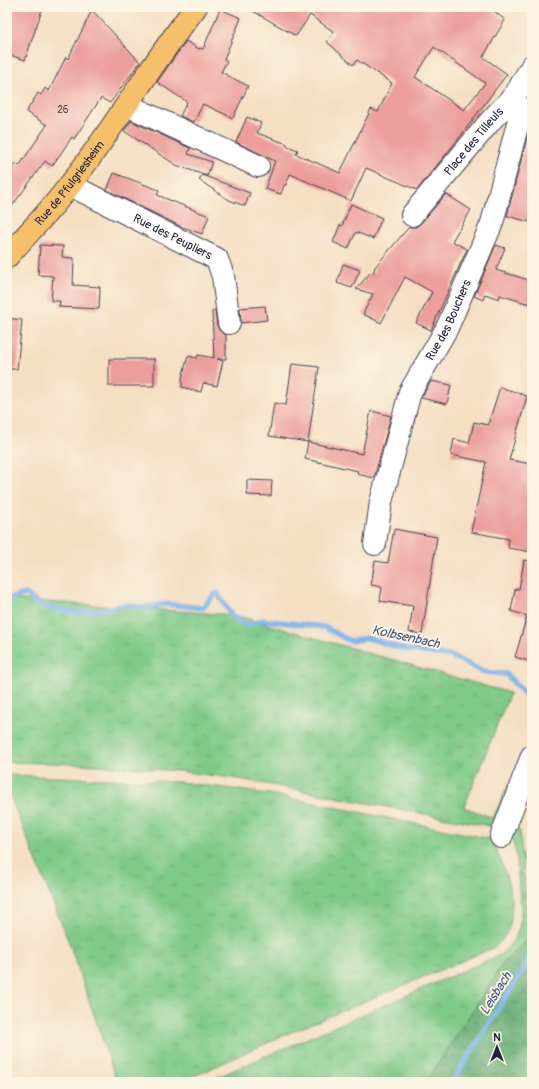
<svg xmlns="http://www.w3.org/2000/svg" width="539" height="1089" viewBox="0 0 539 1089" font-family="Pangolin,sans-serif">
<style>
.grass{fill:url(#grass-tufts);stroke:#507662}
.forest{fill:url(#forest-crowns);stroke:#446858}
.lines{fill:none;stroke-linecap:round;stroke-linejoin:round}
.stream{stroke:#7cb3eb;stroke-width:5.5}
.building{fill:#ec9e9b;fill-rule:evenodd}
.minor-casing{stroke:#423e4f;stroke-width:24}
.major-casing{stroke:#423e4f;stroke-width:24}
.minor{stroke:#fff;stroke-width:22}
.major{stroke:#f6c06b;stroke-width:22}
.labels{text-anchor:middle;stroke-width:4;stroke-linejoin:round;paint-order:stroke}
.number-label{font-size:10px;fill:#544153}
.street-label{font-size:12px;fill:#22223b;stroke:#fcf5e5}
.water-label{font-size:13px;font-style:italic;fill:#425579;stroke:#fcf5e5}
</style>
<defs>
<pattern id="grass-tufts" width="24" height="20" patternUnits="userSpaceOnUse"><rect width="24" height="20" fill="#7fca88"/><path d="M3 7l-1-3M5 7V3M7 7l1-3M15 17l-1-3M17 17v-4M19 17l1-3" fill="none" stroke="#6dad76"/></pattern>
<pattern id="forest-crowns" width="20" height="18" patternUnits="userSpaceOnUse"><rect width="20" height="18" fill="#67ae74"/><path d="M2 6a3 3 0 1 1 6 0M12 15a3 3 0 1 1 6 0" fill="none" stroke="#548d60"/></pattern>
</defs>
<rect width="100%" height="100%" fill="#fcf5e5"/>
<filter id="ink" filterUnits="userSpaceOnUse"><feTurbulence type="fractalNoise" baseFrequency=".025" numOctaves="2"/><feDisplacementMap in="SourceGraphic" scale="8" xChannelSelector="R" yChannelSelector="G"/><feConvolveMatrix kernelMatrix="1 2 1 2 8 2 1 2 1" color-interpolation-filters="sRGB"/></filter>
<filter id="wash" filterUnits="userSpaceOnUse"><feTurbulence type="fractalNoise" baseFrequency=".012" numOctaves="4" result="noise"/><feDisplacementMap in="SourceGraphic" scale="16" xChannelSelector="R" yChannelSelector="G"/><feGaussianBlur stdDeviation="0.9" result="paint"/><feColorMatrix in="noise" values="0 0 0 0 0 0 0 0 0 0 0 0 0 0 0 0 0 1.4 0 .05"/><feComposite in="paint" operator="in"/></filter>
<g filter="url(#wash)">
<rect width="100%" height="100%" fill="#f4dfc2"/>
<g class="grass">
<path d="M7,599l227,16 276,78 -46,114 29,11 16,-34 10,5 -15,41 -20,-5 -245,-46 -60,-8 -98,-7 -74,-2z"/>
<path d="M7,775l172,7 91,12 221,45c15,30 37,86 2,109l-204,85 -108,49h-64l-47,-137 -63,-157z"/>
<path d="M509,826l11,5 9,107 -24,23 -79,121h-220l294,-127c13,-11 20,-23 21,-40l-4,-54 -2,-11z"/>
</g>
<path class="forest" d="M529,938l3,5v139h-106l79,-121z"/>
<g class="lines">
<g class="stream">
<path d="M7,599l19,-5 15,12 37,7 50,-8 14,3 24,-4 37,4 8,-10 6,-5 16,24 14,8 15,-5 62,7 26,14 18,-3 36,11 47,7 33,16 22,2 21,22 5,1"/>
<path d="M452,1082l80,-126"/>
</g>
</g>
<g id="blocks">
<g class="building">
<path d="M7,7h36l-18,53 -18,-6z"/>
<path d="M246,7h243l16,13 -22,37 24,17 -48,64 -42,52 -51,-22 -15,33 -61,-27 -4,11h-2l-3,9 -16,-5 10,-28 -39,-19 11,-25 14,6 -4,10 30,11v2l11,4 -2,4 44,19 31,-64 7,3 14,-29 -35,-23 -4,5 -26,-23 7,-10 -24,-17 -14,21zM434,47l51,36 -21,27 -49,-33z"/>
<path d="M220,9l21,9 -17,41 3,2 -6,11 27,14 -15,32 -30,-14 -9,18 -14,-6 7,-14 -30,-20 29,-41 13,8 1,-1 3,1z"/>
<path d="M92,10l48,52 -30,41 -9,-5 -27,41 -2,-2 -20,29 -7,-5 -38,52v-39l8,-11 4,3 28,-41 -21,-13 12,-19 3,2 4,-7 4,3 17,-34 2,2z"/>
<path d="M531,117h1v97l-2,8 -23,-6 24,-94z"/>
<path d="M131,121l59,27 -2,6 24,8 -5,14 -31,-11 -52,-34z"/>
<path d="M114,173l45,17 -2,5 52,21 -7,18 -22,-8 -73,-36z"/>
<path d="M202,175l48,18 -5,13 -16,-6 -30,-20z"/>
<path d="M446,194l25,16 -19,31 15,8 -36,81 -15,-7 16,-31 -27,-15 -24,46 -18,-9 10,-20 -17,-5 14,-16 3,1 2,-7 34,-40h7l5,-4z"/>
<path d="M351,204l31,14 -9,21 -17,-7 -8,17 -15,-7 7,-17 2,1z"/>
<path d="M40,245l23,1 -1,11 12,1 -1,27 27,2 -1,22 -40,-2 1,-6h-9l2,-25 -15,-1z"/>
<path d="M496,245l9,3 -9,22 36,11v21l-3,-1v3l-29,-9 -1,4 -14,-5 -2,6 -9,-4z"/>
<path d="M343,264l17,6 -8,18 -15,-5z"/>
<path d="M265,306l2,14 -26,3 -1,-15z"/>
<path d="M215,310l2,15 2,5 7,5v24h-9l6,2 -6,25 -14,-3 -2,9 -19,-5v-9l6,-22 9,2 1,-3 16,3 -2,-47z"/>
<path d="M7,318l15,2 -5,49h-10z"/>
<rect x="109" y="359" width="45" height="27"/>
<path d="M292,364l27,3 -11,75 -39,-6 5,-33 12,2z"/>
<path d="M431,381l20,4 -4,19 -26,-6z"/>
<path d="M500,387l27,9 -18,64 23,4v88l-24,-4 1,-9 -38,-7 15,-70 -35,-7 3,-16 15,4 5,-21 14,3z"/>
<path d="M371,411l20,5 -17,62 -17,-4 1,-3 -53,-12 3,-17 54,12z"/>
<path d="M247,480l25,1 -1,15 -24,-1z"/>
<path d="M394,529l43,8 -15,97 -13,-2 4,-26 -33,-5 2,-14 -11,-2 4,-24 13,2z"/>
<path d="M524,560l8,1v101l-17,-5 12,-41 -16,-5 4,-22h4z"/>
</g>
</g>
</g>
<g filter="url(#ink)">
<use href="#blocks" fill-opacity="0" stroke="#423e4f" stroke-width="1"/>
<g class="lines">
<defs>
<g id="minor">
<path d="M127,105l131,61"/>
<path id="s1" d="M70,185l147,74 6,17 6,47"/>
<path id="s2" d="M412,215l80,-96 23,-24 17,-29"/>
<path id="s3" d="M375,544l6,-42 29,-110 37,-64 45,-105 27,-104 -4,-24"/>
<path d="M501,837l31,-81"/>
</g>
<g id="major">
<path id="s4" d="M7,257c21,-24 43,-46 62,-71 45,-58 82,-122 127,-179"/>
</g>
</defs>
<use href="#minor" class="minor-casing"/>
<use href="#major" class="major-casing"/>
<use href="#minor" class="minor"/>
<use href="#major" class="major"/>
</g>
</g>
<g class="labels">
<g class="number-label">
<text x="63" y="113">26</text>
</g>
<g class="street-label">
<text dy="4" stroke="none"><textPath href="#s2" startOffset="96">Place des Tilleuls</textPath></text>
<text dy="4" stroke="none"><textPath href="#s4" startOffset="97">Rue de Pfulgriesheim</textPath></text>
<text dy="4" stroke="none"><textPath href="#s1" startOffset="115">Rue des Peupliers</textPath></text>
<text dy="4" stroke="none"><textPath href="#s3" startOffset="238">Rue des Bouchers</textPath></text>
</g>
<g class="water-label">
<text transform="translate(406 636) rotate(12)" y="5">Kolbsenbach</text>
<text transform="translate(495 993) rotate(-58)" y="5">Leisbach</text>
</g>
</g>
<rect width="539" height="1089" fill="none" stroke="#fcf5e5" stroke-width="24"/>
<g transform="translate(497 1047)" stroke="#fcf5e5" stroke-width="3" paint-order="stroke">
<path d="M0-3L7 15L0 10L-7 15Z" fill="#22223b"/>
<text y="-6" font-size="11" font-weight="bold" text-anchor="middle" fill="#22223b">N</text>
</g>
</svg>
